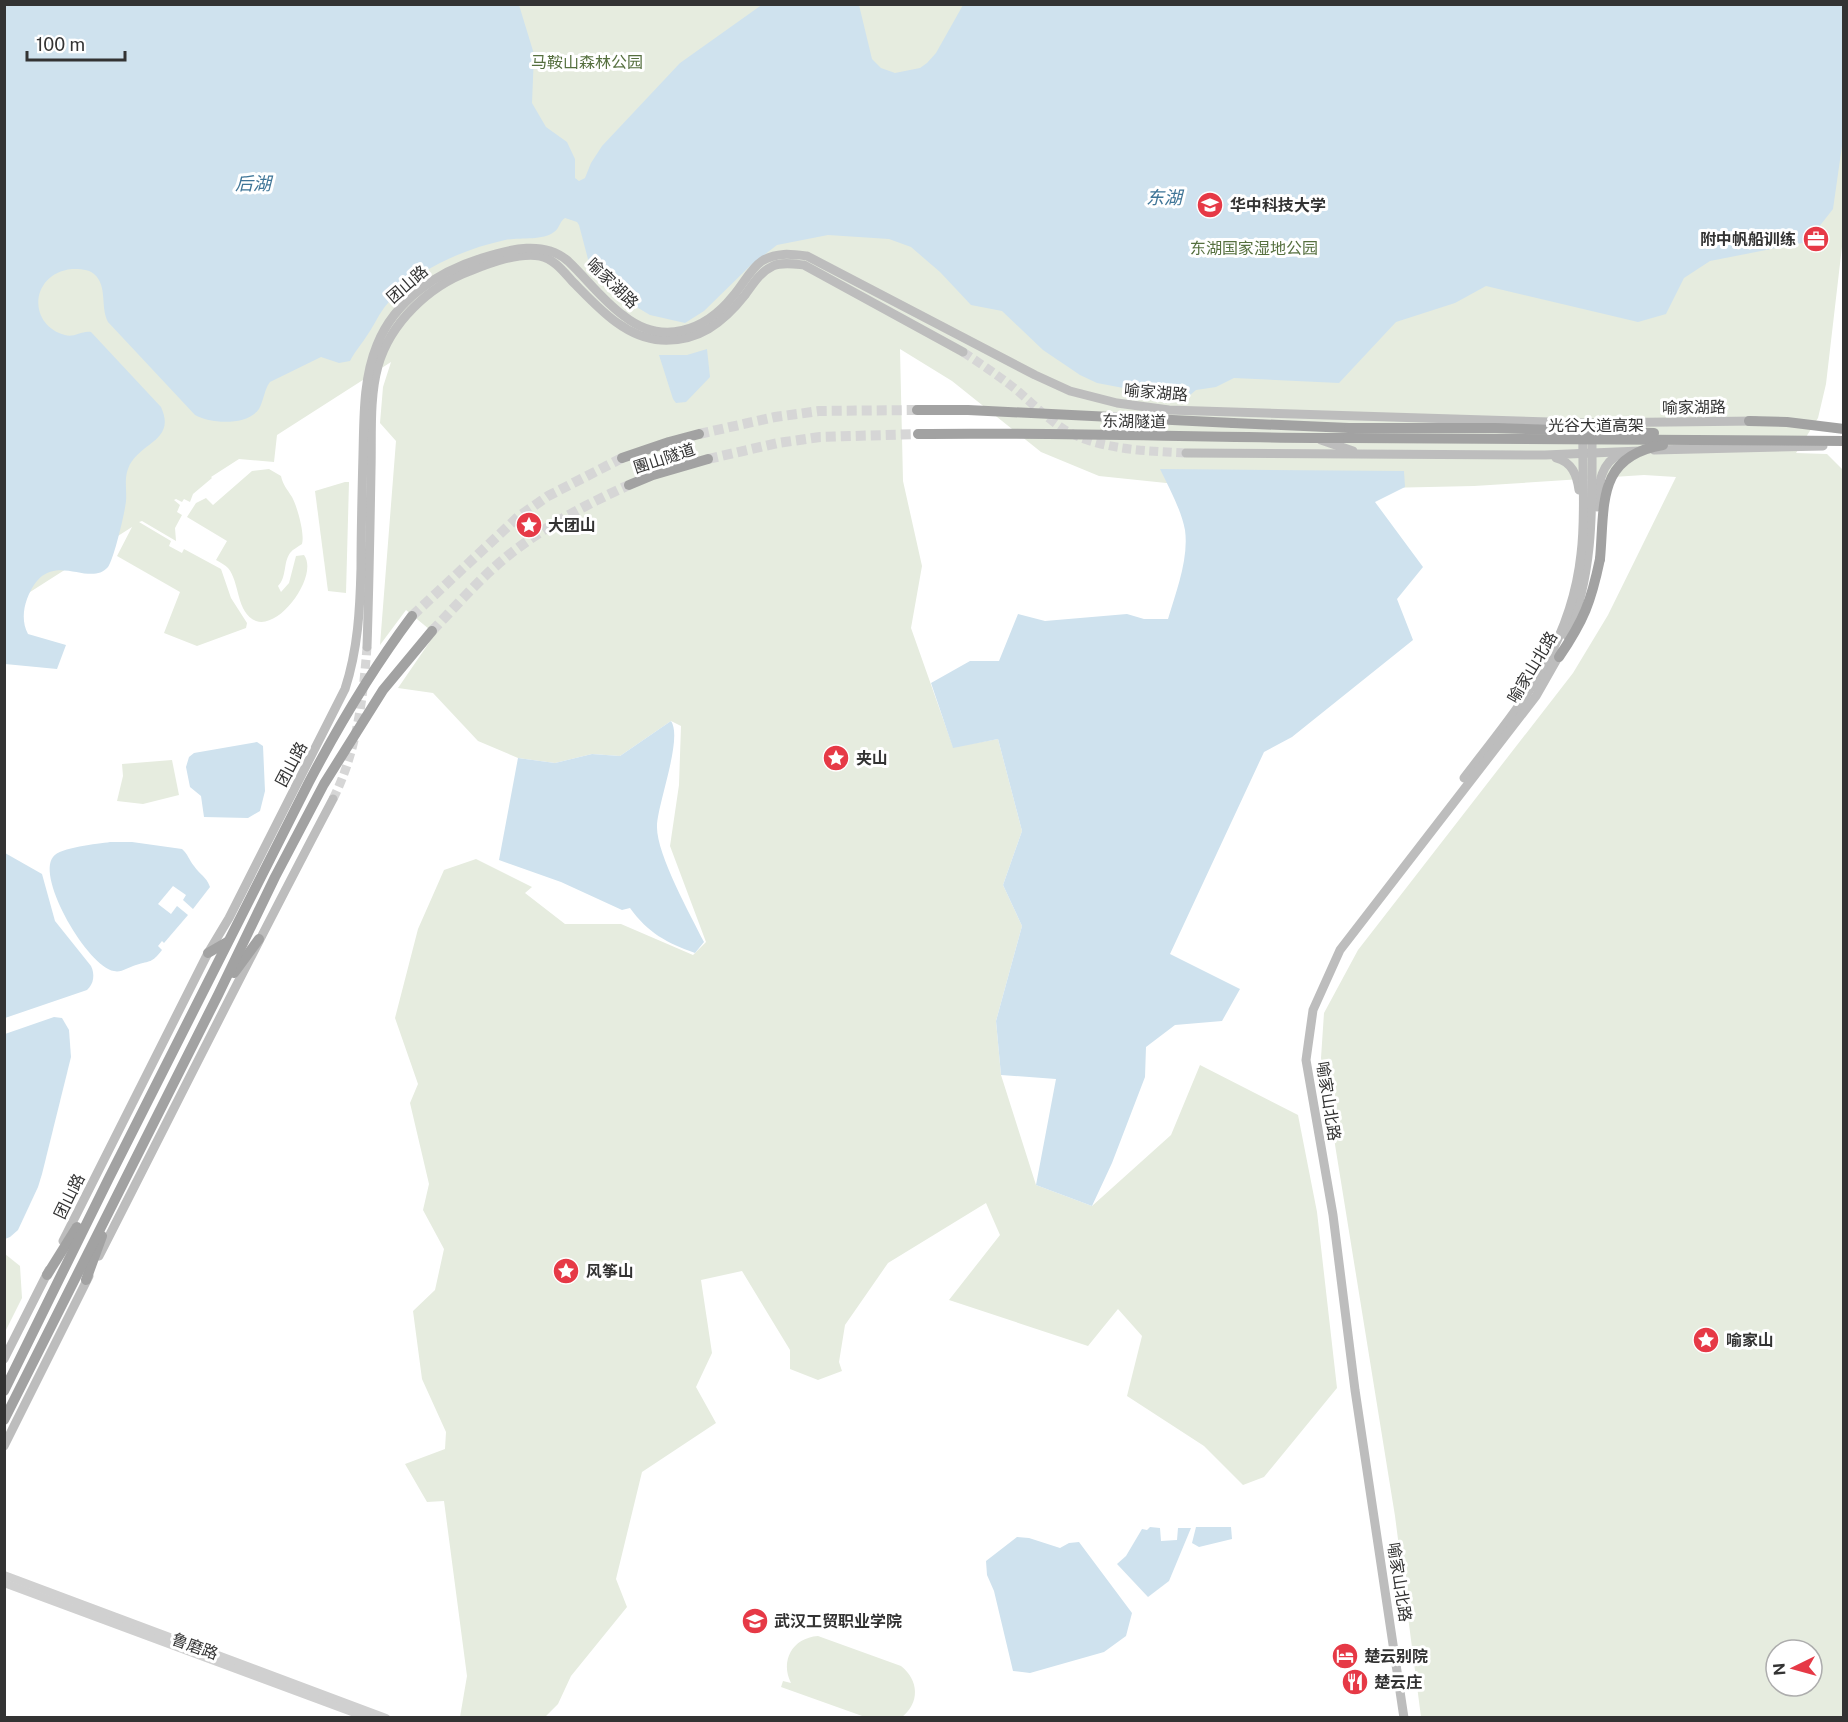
<svg xmlns="http://www.w3.org/2000/svg" width="1848" height="1722" viewBox="0 0 1848 1722" font-family="'Public Sans','Noto Sans SC',sans-serif">
<style>
.green{fill:#e6ecdf;fill-rule:evenodd}
.water{fill:#cfe2ee}
.lines{fill:none;stroke-linecap:round;stroke-linejoin:round}
.secondary-tunnel{stroke:#d6d6d6;stroke-width:9;stroke-dasharray:9 4.5;stroke-linecap:butt}
.trunk-tunnel{stroke:#d6d6d6;stroke-width:10;stroke-dasharray:10 5;stroke-linecap:butt}
.tertiary{stroke:#d0d0d0;stroke-width:8}
.secondary{stroke:#bdbdbd;stroke-width:9}
.trunk{stroke:#a2a2a2;stroke-width:10}
.trunk-bridge{stroke:#a2a2a2;stroke-width:10}
.labels{text-anchor:middle;stroke-width:6;stroke-linejoin:round;paint-order:stroke}
.park-label{font-size:16px;fill:#56703f;stroke:#fff}
.poi-label{font-size:16px;font-weight:bold;fill:#333;stroke:#fff;text-anchor:start}
.street-label{font-size:16px;fill:#333;stroke:#fff}
.water-label{font-size:18px;font-style:italic;fill:#3f7597;stroke:#fff}
</style>
<rect width="100%" height="100%" fill="#fff"/>
<g class="green">
<path d="M5,5h1838v233l-17,146 -8,34 -22,35 31,1 17,17 -1,1246h-422l-26,-201 -74,-458 3,-45 34,-63 215,-277 35,-58 68,-138 -32,-2 -170,11 -231,5 -144,-15 -58,-24 -89,-71 -52,-32 3,132 19,85 -11,62 42,119 45,-8 24,92 -19,54 19,41 -26,95 5,54 35,110 56,21 79,-71 29,-70 98,50 19,97 20,176 -73,89 -21,8 -39,-39 -77,-50 15,-60 -24,-27 -30,37 -139,-46 51,-65 -14,-32 -98,60 -43,62 -6,37 3,9 -24,9 -28,-11v-19l-48,-79 -41,9 11,73 -16,34 20,36 -74,49 -26,107 11,28 -56,69 -13,28 -13,13h-85l7,-41 -23,-175 -17,1 -22,-38 40,-15 1,-17 -24,-53 -9,-68 22,-21 9,-41 -21,-39 6,-26 -19,-81 8,-19 -23,-66 23,-89 26,-59 32,-11 56,28 -7,6 40,31h56l72,31 13,-13 -36,-96 9,-61 2,-59 -10,-5 -51,35 -28,-2 -37,9 -37,-5 -40,-17 -45,-48 -35,-5 37,-54 -29,-24 -26,35 16,-204 -16,-18 3,-36 8,-25 -114,73 -3,27 -35,-3 -28,18 1,1 -19,16 -3,8 -6,-3 -2,3 -6,-3 -2,1 6,5 -3,7 5,3 -7,13 1,13 -34,-20 -3,1 32,19 -2,5 13,7 2,-4 37,20 10,29 16,25 -1,5 -49,18 -33,-13 16,-41 -63,-36 15,-29 -127,81zM1776,1650h36v36h-36z"/>
<path d="M269,469l12,7c2,9 6,13 11,21 5,9 13,37 10,47 -4,3 -9,5 -12,9 -7,10 -3,24 -12,33l3,6 8,-9 7,-27 8,-1c15,20 -24,75 -48,66 -20,-8 -16,-39 -28,-53 -3,-3 -8,-6 -12,-8l11,-19 -40,-24 9,-14 10,-5 7,7 39,-34z"/>
<path d="M345,482h4l-3,111 -18,-2 -13,-100z"/>
<path d="M172,760l7,35 -36,9 -26,-3 6,-25 -1,-12z"/>
<path d="M5,1254l15,12 2,32 -17,34z"/>
<path d="M818,1636l83,30c18,14 19,37 1,51h-37l-84,-30 2,-6 8,2c-11,-22 1,-45 27,-47z"/>
</g>
<g class="water">
<path d="M763,4l96,1 13,54 9,9 14,5 25,-5 7,-5 9,-10 27,-48h880v134l-10,70 -26,33 -97,19 -26,17 -18,36 -28,8 -152,-36 -31,17 -59,19 -57,61 -105,-5 -18,9 -20,3 -7,6 -39,-3 -53,-10 -17,-8 -37,-25 -41,-39 -31,-6 -31,-33 -29,-25 -22,-8 -61,-4 -51,10 -27,21 -46,45 -19,12 -35,-8 -22,-13 -24,-22 -15,-17 -10,-38 -2,-3 -12,-4c-6,4 -5,10 -11,14 -12,9 -34,5 -49,8 -44,10 -88,29 -117,63 -9,10 -13,21 -20,31 -6,10 -13,17 -18,27l-11,2 -18,-6 -51,25c-6,8 -6,18 -11,27 -12,17 -48,15 -64,6l-87,-93c-8,-15 0,-36 -14,-48 -6,-5 -14,-5 -22,-5 -41,4 -46,55 -7,66 9,3 17,-5 26,-3l70,75c16,35 -23,35 -33,62 -4,10 -1,21 -2,32 -1,11 -12,58 -18,66 -20,23 -60,-24 -81,32 -4,11 -5,24 1,35l38,11 -9,24 -52,-5 -1,-659h515l15,49 -2,49 14,24 21,15 8,17v19l4,3 6,-3 6,-15 11,-17 78,-83z"/>
<path d="M707,349l3,28 -24,25 -10,1 -3,-4 -14,-44h28z"/>
<path d="M1160,469l244,2 1,16 -30,15 48,65 -26,32 16,41 -121,97 -28,15 -94,202 70,35 -18,32 -47,4 -29,22 -1,30 -33,86 -20,43 -56,-21 20,-106 -55,-4 -5,-54 26,-95 -19,-41 19,-54 -24,-92 -45,9 -22,-65 39,-22h29l19,-47 27,7 82,-7 17,5h24c8,-27 21,-60 17,-89 -4,-21 -16,-42 -25,-61z"/>
<path d="M671,721c12,17 -13,81 -14,105 -1,27 34,90 47,116l-9,11c-28,-10 -47,-20 -65,-45l-8,2 -61,-28 -62,-22 19,-102 37,5 37,-9 28,2z"/>
<path d="M257,742l6,4 2,45 -5,20 -12,7 -44,-1 -3,-21 -11,-9 -4,-20 3,-10 5,-4z"/>
<path d="M110,842h22l50,7c6,5 7,11 12,17 6,9 12,10 16,21l-17,22 -10,-9 3,-5 -13,-9 -15,18 13,10 6,-8 11,9 -24,28 -2,-2 -4,5 4,4c-11,14 -11,10 -26,15 -7,2 -15,8 -22,6 -26,-4 -78,-93 -61,-114 7,-10 45,-13 57,-15z"/>
<path d="M5,853l37,21 13,47 36,45c4,8 3,18 -4,24l-82,28z"/>
<path d="M54,1017l8,1 7,12 2,27 -29,117 -4,13 -20,43 -8,7 -5,2v-205z"/>
<path d="M1150,1527l10,1 1,13 16,-1 1,-12h13l-22,53 -21,16 -31,-33 9,-8 16,-27 5,1z"/>
<path d="M1196,1527h35l1,12 -33,8 -7,-4z"/>
<path d="M1017,1537l12,1 31,10 9,-5 10,-1 53,71 -6,23 -22,16 -74,21 -17,-2 -19,-80 -7,-16 -1,-14z"/>
</g>
<g class="lines">
<g class="secondary-tunnel">
<path d="M963,352c19,13 38,25 56,40 15,13 29,27 46,38 34,20 83,21 121,23"/>
<path d="M333,799c24,-48 30,-100 34,-152"/>
</g>
<g class="trunk-tunnel">
<path d="M699,434l76,-17 44,-6 98,-1"/>
<path d="M708,459l70,-16 42,-6 98,-3"/>
<path d="M412,616l106,-99 30,-21 74,-38"/>
<path d="M432,631c25,-26 50,-55 78,-77 37,-29 77,-50 119,-69"/>
</g>
<g class="tertiary">
<path d="M4,1575l382,143"/>
<path d="M4,1583l364,135"/>
</g>
<g class="secondary">
<path d="M1321,440l32,11"/>
<path d="M1654,450l169,-4"/>
<path d="M1186,453l359,2 95,-4"/>
<path d="M1556,458c16,4 21,17 23,32"/>
<path d="M1597,507c2,-21 2,-43 23,-53"/>
<path d="M1567,636c28,-63 25,-134 25,-202"/>
<path d="M367,647c2,-59 3,-118 4,-177 1,-34 -2,-71 7,-104 12,-43 51,-80 92,-95 20,-8 49,-19 70,-15 14,3 23,15 32,25 24,24 52,57 89,59 37,2 62,-17 84,-45 8,-11 15,-23 28,-29 9,-4 21,-2 31,-1l159,87"/>
<path d="M1464,778c55,-72 107,-130 117,-224 5,-39 1,-80 2,-119"/>
<path d="M63,1241l145,-288 21,-35 116,-229c13,-40 15,-80 16,-121 0,-38 1,-76 2,-114 1,-36 0,-75 14,-109 18,-45 60,-73 105,-87 28,-9 62,-18 86,3 19,18 35,40 56,55 38,30 81,15 109,-20 9,-10 18,-28 29,-35 15,-9 29,-7 45,-5l228,119 35,16 47,12 52,7 414,13 173,-2"/>
<path d="M99,1256c78,-153 154,-306 234,-457"/>
<path d="M4,1359l45,-89"/>
<path d="M4,1446l85,-170"/>
<path d="M1404,1718l-49,-328 -22,-175 -27,-155 7,-50 27,-60 196,-254 25,-44"/>
</g>
<g class="trunk">
<path d="M1749,421l38,1 57,7"/>
<path d="M1233,423l116,5"/>
<path d="M918,434c144,-2 287,4 430,4"/>
<path d="M622,458l47,-16 30,-8"/>
<path d="M629,485l24,-10 55,-16"/>
<path d="M1559,657c25,-37 32,-55 41,-98"/>
<path d="M208,953l19,-11"/>
<path d="M234,973l25,-34"/>
<path d="M47,1275l30,-48"/>
<path d="M86,1280l16,-44"/>
<path d="M4,1391l105,-213 200,-396c31,-59 64,-114 103,-166"/>
<path d="M4,1420l214,-425 57,-118 49,-93 59,-94 49,-59"/>
</g>
<g class="trunk-bridge">
<path d="M917,410h51l265,13"/>
<path d="M1349,428h146l159,5"/>
<path d="M1348,438l496,3"/>
<path d="M1600,559c5,-54 -4,-103 63,-114"/>
</g>
</g>
<defs>
<symbol id="university-disc" viewBox="-11 -11 22 22"><circle r="9.5" fill="#e63946" stroke="#fff"/><path d="M0-5L7-2L0 1L-7-2ZM-4 1L0 2.5L4 1V4Q0 6-4 4Z" fill="#fff"/></symbol>
<symbol id="office-disc" viewBox="-11 -11 22 22"><circle r="9.5" fill="#e63946" stroke="#fff"/><path d="M-6-3h4V-5.5h4V-3h4V5H-6ZM-1-4.5V-3h2v-1.5ZM-6 0V1H6V0Z" fill="#fff"/></symbol>
<symbol id="sight-disc" viewBox="-11 -11 22 22"><circle r="9.5" fill="#e63946" stroke="#fff"/><path d="M0-6L1.8-2.2L6-1.7L2.9 1.2L3.7 5.4L0 3.3L-3.7 5.4L-2.9 1.2L-6-1.7L-1.8-2.2Z" fill="#fff"/></symbol>
<symbol id="hotel-disc" viewBox="-11 -11 22 22"><circle r="9.5" fill="#e63946" stroke="#fff"/><path d="M-6-4.5h1.5V1H6V5H4.5V3h-9V5H-6ZM-4 0a1.8 1.8 0 1 1 3.6 0ZM.5 0V-2.5h3Q6-2.5 6 0Z" fill="#fff"/></symbol>
<symbol id="restaurant-disc" viewBox="-11 -11 22 22"><circle r="9.5" fill="#e63946" stroke="#fff"/><path d="M-5-6h1v4h1v-4h1v4h1v-4h1v5L-1.5 .5V6h-2V.5L-5-1ZM5-6V6H3V1.5H1.5Q1.5-4 5-6Z" fill="#fff"/></symbol>
</defs>
<g fill-rule="evenodd">
<use href="#university-disc" x="1195" y="190" width="30" height="30"/>
<use href="#office-disc" x="1801" y="224" width="30" height="30"/>
<use href="#sight-disc" x="514" y="510" width="30" height="30"/>
<use href="#sight-disc" x="821" y="743" width="30" height="30"/>
<use href="#sight-disc" x="551" y="1256" width="30" height="30"/>
<use href="#sight-disc" x="1691" y="1325" width="30" height="30"/>
<use href="#university-disc" x="740" y="1606" width="30" height="30"/>
<use href="#hotel-disc" x="1330" y="1641" width="30" height="30"/>
<use href="#restaurant-disc" x="1340" y="1667" width="30" height="30"/>
</g>
<g class="labels">
<g class="park-label">
<text x="587" y="68">马鞍山森林公园</text>
<text x="1254" y="254">东湖国家湿地公园</text>
</g>
<g class="poi-label">
<text x="1230" y="211">华中科技大学</text>
<text x="1796" y="245" text-anchor="end">附中帆船训练</text>
<text x="548" y="531">大团山</text>
<text x="856" y="764">夹山</text>
<text x="586" y="1277">风筝山</text>
<text x="1726" y="1346">喻家山</text>
<text x="774" y="1627">武汉工贸职业学院</text>
<text x="1364" y="1662">楚云别院</text>
<text x="1374" y="1688">楚云庄</text>
</g>
<g class="street-label">
<text transform="translate(613 283) rotate(44)" y="6">喻家湖路</text>
<text transform="translate(407 284) rotate(-41)" y="6">团山路</text>
<text transform="translate(1156 392) rotate(5)" y="6">喻家湖路</text>
<text transform="translate(1694 407) rotate(-1)" y="6">喻家湖路</text>
<text transform="translate(1134 421) rotate(1)" y="6">东湖隧道</text>
<text x="1596" y="431">光谷大道高架</text>
<text transform="translate(664 458) rotate(-18)" y="6">團山隧道</text>
<text transform="translate(1532 667) rotate(-59)" y="6">喻家山北路</text>
<text transform="translate(291 764) rotate(-62)" y="6">团山路</text>
<text transform="translate(1329 1101) rotate(81)" y="6">喻家山北路</text>
<text transform="translate(69 1196) rotate(-64)" y="6">团山路</text>
<text transform="translate(1400 1582) rotate(81)" y="6">喻家山北路</text>
<text transform="translate(195 1646) rotate(20)" y="6">鲁磨路</text>
</g>
<g class="water-label">
<text x="253" y="190">后湖</text>
<text x="1164" y="204">东湖</text>
</g>
</g>
<rect width="1848" height="1722" fill="none" stroke="#333333" stroke-width="12"/>
<g transform="translate(1794 1668) rotate(265)"><circle r="28" fill="#ffffff" stroke="#adadad" stroke-width="1.5"/>
<path d="M0-4.5L10 22L0 15L-10 22Z" fill="#e63946"/>
<text y="-9" font-size="16" font-weight="bold" text-anchor="middle" fill="#333333">N</text>
</g>
<path d="M27 51v9h98v-9" fill="none" stroke="#333333" stroke-width="3"/>
<text x="36" y="51" font-size="18" fill="#333333" stroke="#ffffff" stroke-width="4.5" paint-order="stroke">100 m</text>
</svg>
